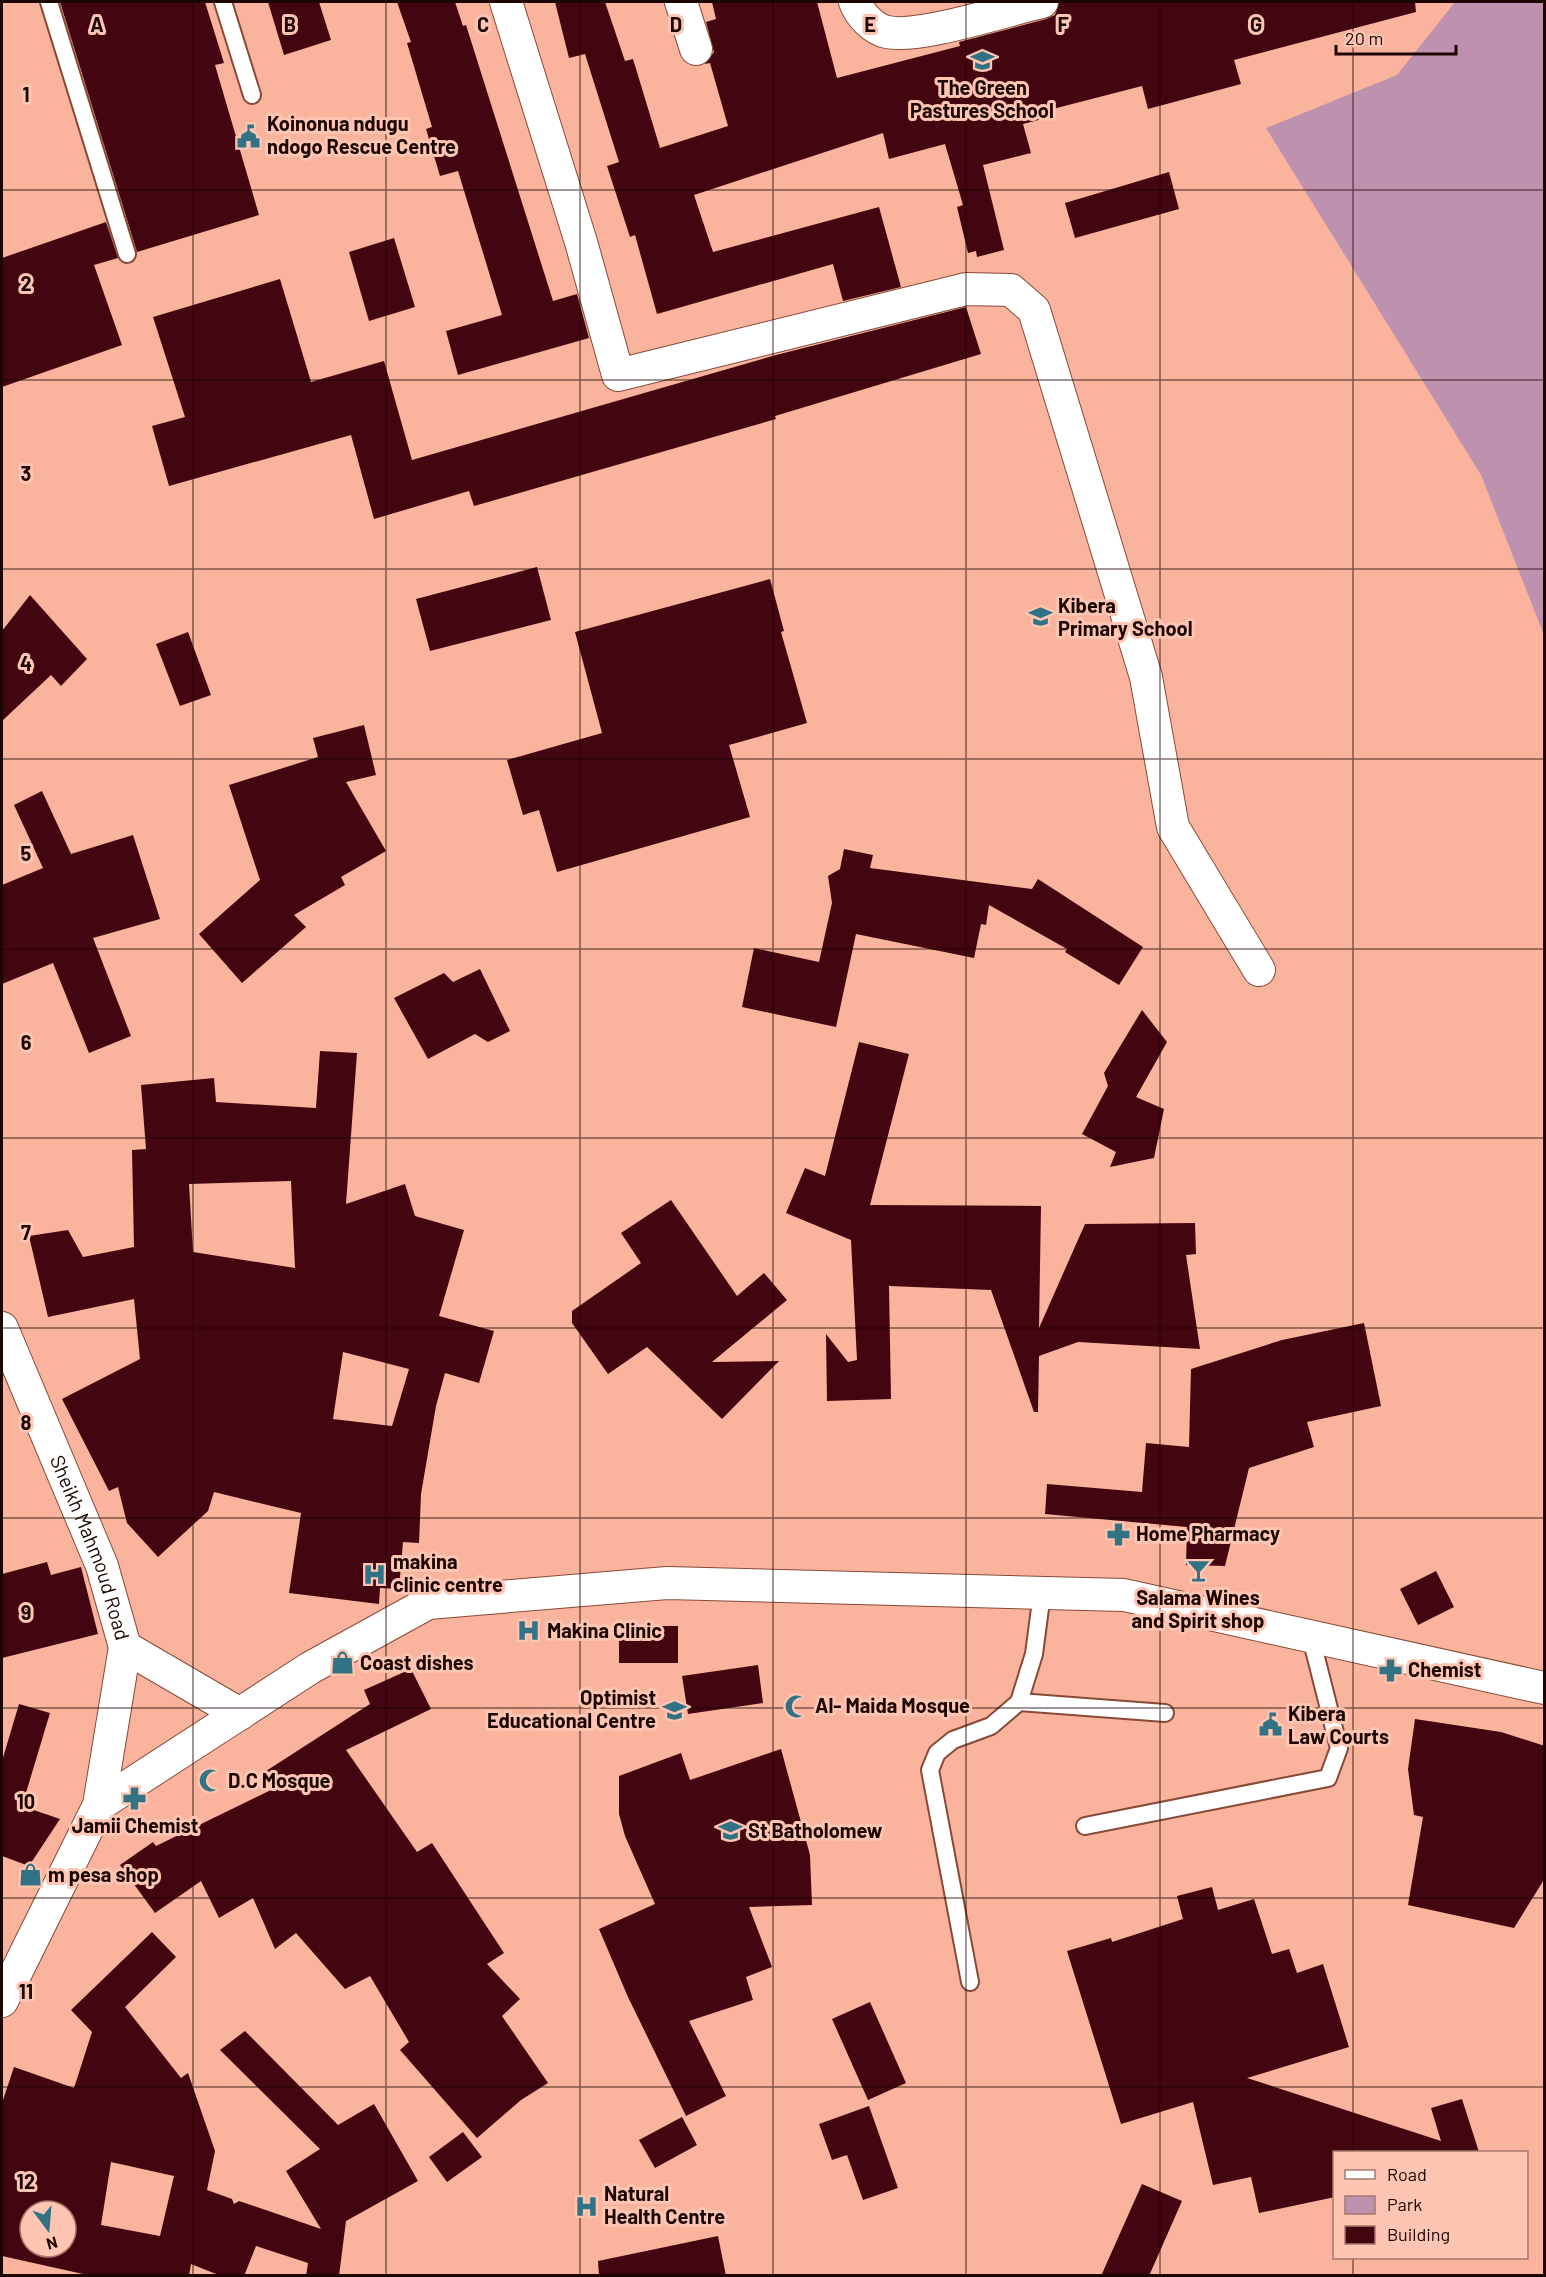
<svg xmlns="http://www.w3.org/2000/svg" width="1546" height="2277" viewBox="0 0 1546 2277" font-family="Barlow,sans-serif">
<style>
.green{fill:#be91af}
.building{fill:#43050f;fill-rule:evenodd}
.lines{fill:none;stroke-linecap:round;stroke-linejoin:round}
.lane-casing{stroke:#874a37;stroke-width:20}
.street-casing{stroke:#874a37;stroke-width:34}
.lane{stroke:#fff;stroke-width:16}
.street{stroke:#fff;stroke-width:32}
.grid{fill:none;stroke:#1c0601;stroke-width:1.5;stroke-opacity:0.55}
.labels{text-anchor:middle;stroke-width:6;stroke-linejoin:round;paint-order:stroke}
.poi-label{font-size:20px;font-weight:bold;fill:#1c0601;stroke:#ffc5b3;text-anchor:start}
.street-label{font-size:20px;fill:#1c0601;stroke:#ffc5b3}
.grid-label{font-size:20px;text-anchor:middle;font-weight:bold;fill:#1c0601;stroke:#ffc5b3;stroke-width:6;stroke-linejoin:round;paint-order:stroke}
</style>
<rect width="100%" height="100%" fill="#fab49d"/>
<path class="green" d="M1455,2h89v633l-63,-160 -215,-347 131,-53z"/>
<g class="building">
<path d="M60,2h145l19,61 -9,2 44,150 -122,37z"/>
<path d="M268,2h51l12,38 -47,15z"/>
<path d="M397,2h58l8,24 3,-1 87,276 24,-7 12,44 -131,37 -12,-44 56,-16 -44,-144 -18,5 -14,-47 6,-2 -25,-84 4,-1z"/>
<path d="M555,2h50l20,59 8,-2 27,89 68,-22 -18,-63 -5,1 9,-12 -8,-30 10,-3 -4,-17h105l20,76 123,-32 -1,-4 87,-23 9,-4 4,-13h356l1,10 -182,48 7,24 -93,25 -6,-23 -97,25 1,7 -23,6 8,29 -48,12 21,85 -27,7 -1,-6 -8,2 -11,-46 6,-2 -18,-61 -56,15 -6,-26 -189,62 19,57 166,-45 22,80 -58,14 -10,-37 -176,50 -22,-79 -5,2 -23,-71 12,-4 -34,-108 -16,4z"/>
<path d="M1169,172l10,37 -104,29 -10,-35z"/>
<path d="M106,222l12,36 -24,7 28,80 -120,42v-129z"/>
<path d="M394,238l21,69 -46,14 -20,-69z"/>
<path d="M280,279l31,103 73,-21 28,99 364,-105 190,-48 15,47 -206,62 1,3 -302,87 -5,-15 -95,28 -23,-84 -182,51 -17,-60 33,-9 -32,-100z"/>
<path d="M537,567l14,53 -121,31 -14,-52z"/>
<path d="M770,579l14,52 -3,1 26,91 -78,22 21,72 -193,55 -18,-62 -16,5 -16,-55 95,-27 -27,-101z"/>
<path d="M30,595l57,64 -26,27 -10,-11 -49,46v-90z"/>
<path d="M188,632l23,63 -31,11 -24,-62z"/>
<path d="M364,725l12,50 -30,7 40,69 -45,26 4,8 -51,30 12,12 -64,56 -43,-49 61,-54 -31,-95 89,-28 -5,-19z"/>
<path d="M42,791l29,63 62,-19 27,84 -67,19 38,98 -42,17 -36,-90 -51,21v-99l41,-17 -29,-63z"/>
<path d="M844,849l29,6 -3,13 162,21 6,-10 105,68 -24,38 -54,-33 2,-3 -78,-44 -3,20 -5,-1 -7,34 -118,-24 -20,93 -94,-20 12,-59 65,14 13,-59 -4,-27 12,-7z"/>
<path d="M480,969l30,62 -22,11 -13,-8 -47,25 -34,-61 50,-25 9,9z"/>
<path d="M1142,1010l25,32 -31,55 28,12 -10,49 -44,9 6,-15 -34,-18 26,-48 -4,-13z"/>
<path d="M859,1042l50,12 -39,151 171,1 -2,122 46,-104 110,-1 1,31 -10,1 14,94 -122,-7 -39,14 -1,56h-4l-43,-122 -102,-4 2,113 -64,2 -1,-67 22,28 9,-2 -6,-120 -65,-27 19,-45 20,8z"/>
<path d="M320,1051l37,2 -11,151 59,-20 10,32 49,14 -25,86 55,15 -15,52 -34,-10 -9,33 -15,88 -2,49 -16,-1 -4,47 -19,-1 -1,16 -90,-11 12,-80 -87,-21 -6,19 -50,46 -31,-34 -9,-36 -9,4 -47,-92 78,-40 -6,-60 -86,18 -19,-81 39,-6 15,27 51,-10 -2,-97 14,-1 -5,-64 73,-7 2,24 100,6zM291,1181l4,87 -102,-16 -4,-68zM343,1352l66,17 -17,57 -59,-7z"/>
<path d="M671,1200l66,96 27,-23 23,27 -75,62 67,-1 -57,58 -75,-72 -39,27 -36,-51v-12l69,-48 -20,-30z"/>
<path d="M1364,1323l17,83 -74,16 7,25 -65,21 -24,98 -39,-1 1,-38 -142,-13 2,-30 95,8 4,-49 43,4 2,-78 91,-29z"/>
<path d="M47,1562l4,13 30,-8 17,67 -96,24v-84z"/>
<path d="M1436,1571l18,36 -36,18 -18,-36z"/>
<rect x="619" y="1626" width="59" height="37"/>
<path d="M758,1665l5,38 -75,11 -6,-38z"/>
<path d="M411,1669l20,40 -85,41 71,102 15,-9 72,110 -17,11 33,35 -18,17 46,67 -27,17 -44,38 -77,-88 9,-8 -39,-66 -25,13 -49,-56 -21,16 -22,-51 -34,20 -18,-37 -46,32 -35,-48 33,-23 3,4 117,-57 -10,-16 107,-69 -6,-14z"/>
<path d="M19,1704l31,9 -28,93 38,13 -31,47 -27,-10v-95z"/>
<path d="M1415,1719l86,13 44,14v132l-31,50 -106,-23 15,-88 -9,-2 -6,-46z"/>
<path d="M781,1749l29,106 2,50 -63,2 23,60 -26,10 7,23 -64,21 37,75 -40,20 -58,-119 -29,-68 56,-25 -30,-68 -6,-22v-38l62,-23 9,27z"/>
<path d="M1212,1887l6,23 36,-11 18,55 17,-5 8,24 26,-9 26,83 -102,31 194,63 -10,-33 31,-9 17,53h-144v45l-76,16 -8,-36 -38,8 -20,-83 -72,22 -54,-173 44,-13 1,4 71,-23 -6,-23z"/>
<path d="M152,1932l24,25 -51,50 56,71 7,-5 27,78 -8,39 25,9 2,5 5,-3 82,28 -35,-58 34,-22 -100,-99 25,-19 93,94 36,-21 44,77 -72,40 -7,55h-33l2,-13 -52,-17 -12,30h-23l-30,-12 -2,12h-97l-90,-20v-153l12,-36 60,21 18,-56 -21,-22zM111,2162l63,14 -14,60 -59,-11zM30,2211h36v36h-36z"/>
<path d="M870,2002l36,81 -38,17 -36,-81z"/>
<path d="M869,2106l29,82 -35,12 -16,-45 -15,5 -13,-36z"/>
<path d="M682,2117l15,28 -42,23 -16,-28z"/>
<path d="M463,2132l19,25 -35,25 -18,-25z"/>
<path d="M1142,2184l40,17 -33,75h-48z"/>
<path d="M718,2236l8,40h-127l-1,-15z"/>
</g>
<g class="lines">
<defs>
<g id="lane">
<path d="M49,2l78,252"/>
<path d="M223,2l29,93"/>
<path d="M1019,1702l146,11"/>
<path d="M1085,1826l243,-48 11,-30 -29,-114"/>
<path d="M970,1982l-40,-212 7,-17 16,-13 38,-14 28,-24 15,-48 8,-61"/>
</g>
<g id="street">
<path d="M506,2l75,240 37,133 348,-86 45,1 23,20 112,367 27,150 86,143"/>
<path d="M681,2l15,47"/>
<path d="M855,2c5,13 18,27 32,30 33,7 119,-22 155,-30"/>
<path id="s1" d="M2,1328l100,238 23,81 115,67"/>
<path d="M99,1805l211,-137 118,-65 239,-20 457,12 420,93"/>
<path d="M2,2001l97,-196 26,-158"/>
</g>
</defs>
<use href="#lane" class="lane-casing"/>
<use href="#street" class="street-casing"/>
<use href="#lane" class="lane"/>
<use href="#street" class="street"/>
</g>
<path class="grid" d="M193,2v2274M386,2v2274M580,2v2274M773,2v2274M966,2v2274M1160,2v2274M1353,2v2150M2,190h1542M2,380h1542M2,569h1542M2,759h1542M2,949h1542M2,1138h1542M2,1328h1542M2,1518h1542M2,1708h1542M2,1898h1542M2,2087h1542M1353,2258v18"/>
<defs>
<symbol id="school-bare" viewBox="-9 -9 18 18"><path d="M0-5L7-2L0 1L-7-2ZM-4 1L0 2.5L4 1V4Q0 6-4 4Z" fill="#317385" stroke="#ffc5b3" stroke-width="2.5" paint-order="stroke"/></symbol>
<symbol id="civic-bare" viewBox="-9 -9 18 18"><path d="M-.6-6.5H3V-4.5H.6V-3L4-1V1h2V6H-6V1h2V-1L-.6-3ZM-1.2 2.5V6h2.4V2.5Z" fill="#317385" stroke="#ffc5b3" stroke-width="2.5" paint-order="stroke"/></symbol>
<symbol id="pharmacy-bare" viewBox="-9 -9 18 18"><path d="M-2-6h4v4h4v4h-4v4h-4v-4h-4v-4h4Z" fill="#317385" stroke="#ffc5b3" stroke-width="2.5" paint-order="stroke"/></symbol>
<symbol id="bar-bare" viewBox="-9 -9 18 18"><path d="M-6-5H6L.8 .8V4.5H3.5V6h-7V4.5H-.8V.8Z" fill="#317385" stroke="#ffc5b3" stroke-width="2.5" paint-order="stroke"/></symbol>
<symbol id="hospital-bare" viewBox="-9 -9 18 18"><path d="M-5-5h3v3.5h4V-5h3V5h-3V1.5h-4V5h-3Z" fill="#317385" stroke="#ffc5b3" stroke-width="2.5" paint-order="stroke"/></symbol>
<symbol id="shop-bare" viewBox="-9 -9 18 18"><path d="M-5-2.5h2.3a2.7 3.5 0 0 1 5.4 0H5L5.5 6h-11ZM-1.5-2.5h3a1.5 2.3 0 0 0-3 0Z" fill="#317385" stroke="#ffc5b3" stroke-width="2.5" paint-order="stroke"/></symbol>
<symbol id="mosque-bare" viewBox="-9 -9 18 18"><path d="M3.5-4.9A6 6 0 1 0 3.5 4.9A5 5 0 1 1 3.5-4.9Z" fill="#317385" stroke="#ffc5b3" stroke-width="2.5" paint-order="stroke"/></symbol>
</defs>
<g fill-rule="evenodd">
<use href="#school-bare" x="966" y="44" width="33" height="33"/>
<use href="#civic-bare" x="232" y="120" width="33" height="33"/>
<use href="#school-bare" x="1024" y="600" width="33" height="33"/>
<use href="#pharmacy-bare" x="1102" y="1518" width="33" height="33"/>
<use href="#bar-bare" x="1182" y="1554" width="33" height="33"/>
<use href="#hospital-bare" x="358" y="1558" width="33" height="33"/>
<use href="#hospital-bare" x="512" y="1614" width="33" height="33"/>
<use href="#shop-bare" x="326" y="1646" width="33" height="33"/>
<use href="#pharmacy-bare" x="1374" y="1654" width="33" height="33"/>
<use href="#mosque-bare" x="780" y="1690" width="33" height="33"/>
<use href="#school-bare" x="658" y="1694" width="33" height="33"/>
<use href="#civic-bare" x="1254" y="1708" width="33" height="33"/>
<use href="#mosque-bare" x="194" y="1764" width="33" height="33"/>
<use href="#pharmacy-bare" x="118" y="1782" width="33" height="33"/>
<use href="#school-bare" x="714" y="1814" width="33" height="33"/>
<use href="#shop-bare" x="14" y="1858" width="33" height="33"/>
<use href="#hospital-bare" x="570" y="2190" width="33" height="33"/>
</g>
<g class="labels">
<g class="poi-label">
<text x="982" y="95" text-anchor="middle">The Green<tspan x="982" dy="23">Pastures School</tspan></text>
<text x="267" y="131">Koinonua ndugu<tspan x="267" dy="23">ndogo Rescue Centre</tspan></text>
<text x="1058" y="613">Kibera<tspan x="1058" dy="23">Primary School</tspan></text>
<text x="1136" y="1541">Home Pharmacy</text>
<text x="393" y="1569">makina<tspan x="393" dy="23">clinic centre</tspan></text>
<text x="1198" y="1605" text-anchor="middle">Salama Wines<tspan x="1198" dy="23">and Spirit shop</tspan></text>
<text x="547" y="1638">Makina Clinic</text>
<text x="360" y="1670">Coast dishes</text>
<text x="1408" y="1677">Chemist</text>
<text x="656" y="1705" text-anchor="end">Optimist<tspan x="656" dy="23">Educational Centre</tspan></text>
<text x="815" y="1713">Al- Maida Mosque</text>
<text x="1288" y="1721">Kibera<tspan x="1288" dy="23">Law Courts</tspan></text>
<text x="228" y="1788">D.C Mosque</text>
<text x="135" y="1833" text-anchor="middle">Jamii Chemist</text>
<text x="748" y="1838">St Batholomew</text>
<text x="48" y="1882">m pesa shop</text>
<text x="604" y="2201">Natural<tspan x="604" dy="23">Health Centre</tspan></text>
</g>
<g class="street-label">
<text dy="7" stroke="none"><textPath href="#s1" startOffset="237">Sheikh Mahmoud Road</textPath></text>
</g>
</g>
<g class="grid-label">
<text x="97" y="32">A</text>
<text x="290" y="32">B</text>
<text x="483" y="32">C</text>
<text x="676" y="32">D</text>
<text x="870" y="32">E</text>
<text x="1063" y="32">F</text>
<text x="1256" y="32">G</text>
<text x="26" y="102">1</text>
<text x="26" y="291">2</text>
<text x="26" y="481">3</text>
<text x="26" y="671">4</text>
<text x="26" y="861">5</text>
<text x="26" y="1050">6</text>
<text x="26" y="1240">7</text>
<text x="26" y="1430">8</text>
<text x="26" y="1620">9</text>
<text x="26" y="1809">10</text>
<text x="26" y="1999">11</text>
<text x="26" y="2189">12</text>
</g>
<rect width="1546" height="2277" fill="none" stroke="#1c0601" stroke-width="6"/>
<rect x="1333" y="2151" width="195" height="108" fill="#ffc5b3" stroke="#a4796c" stroke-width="1.5"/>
<rect x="1345" y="2170" width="30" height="9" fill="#ffffff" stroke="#a4796c" stroke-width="1.5"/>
<text x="1387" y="2181" font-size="18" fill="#1c0601">Road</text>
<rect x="1345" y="2196" width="30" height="18" fill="#be91af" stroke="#a4796c" stroke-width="1.5"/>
<text x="1387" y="2211" font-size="18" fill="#1c0601">Park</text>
<rect x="1345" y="2226" width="30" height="18" fill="#43050f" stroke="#a4796c" stroke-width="1.5"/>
<text x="1387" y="2241" font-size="18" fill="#1c0601">Building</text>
<g transform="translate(48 2229) rotate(164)"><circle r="28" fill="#ffc5b3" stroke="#a4796c" stroke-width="1.5"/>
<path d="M0-4.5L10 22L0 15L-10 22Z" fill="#317385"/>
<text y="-9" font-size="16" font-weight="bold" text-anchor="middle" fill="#1c0601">N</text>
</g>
<path d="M1336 45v9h120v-9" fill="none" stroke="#1c0601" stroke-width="3"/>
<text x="1345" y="45" font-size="18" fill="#1c0601" stroke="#ffc5b3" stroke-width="4.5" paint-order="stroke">20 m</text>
</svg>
